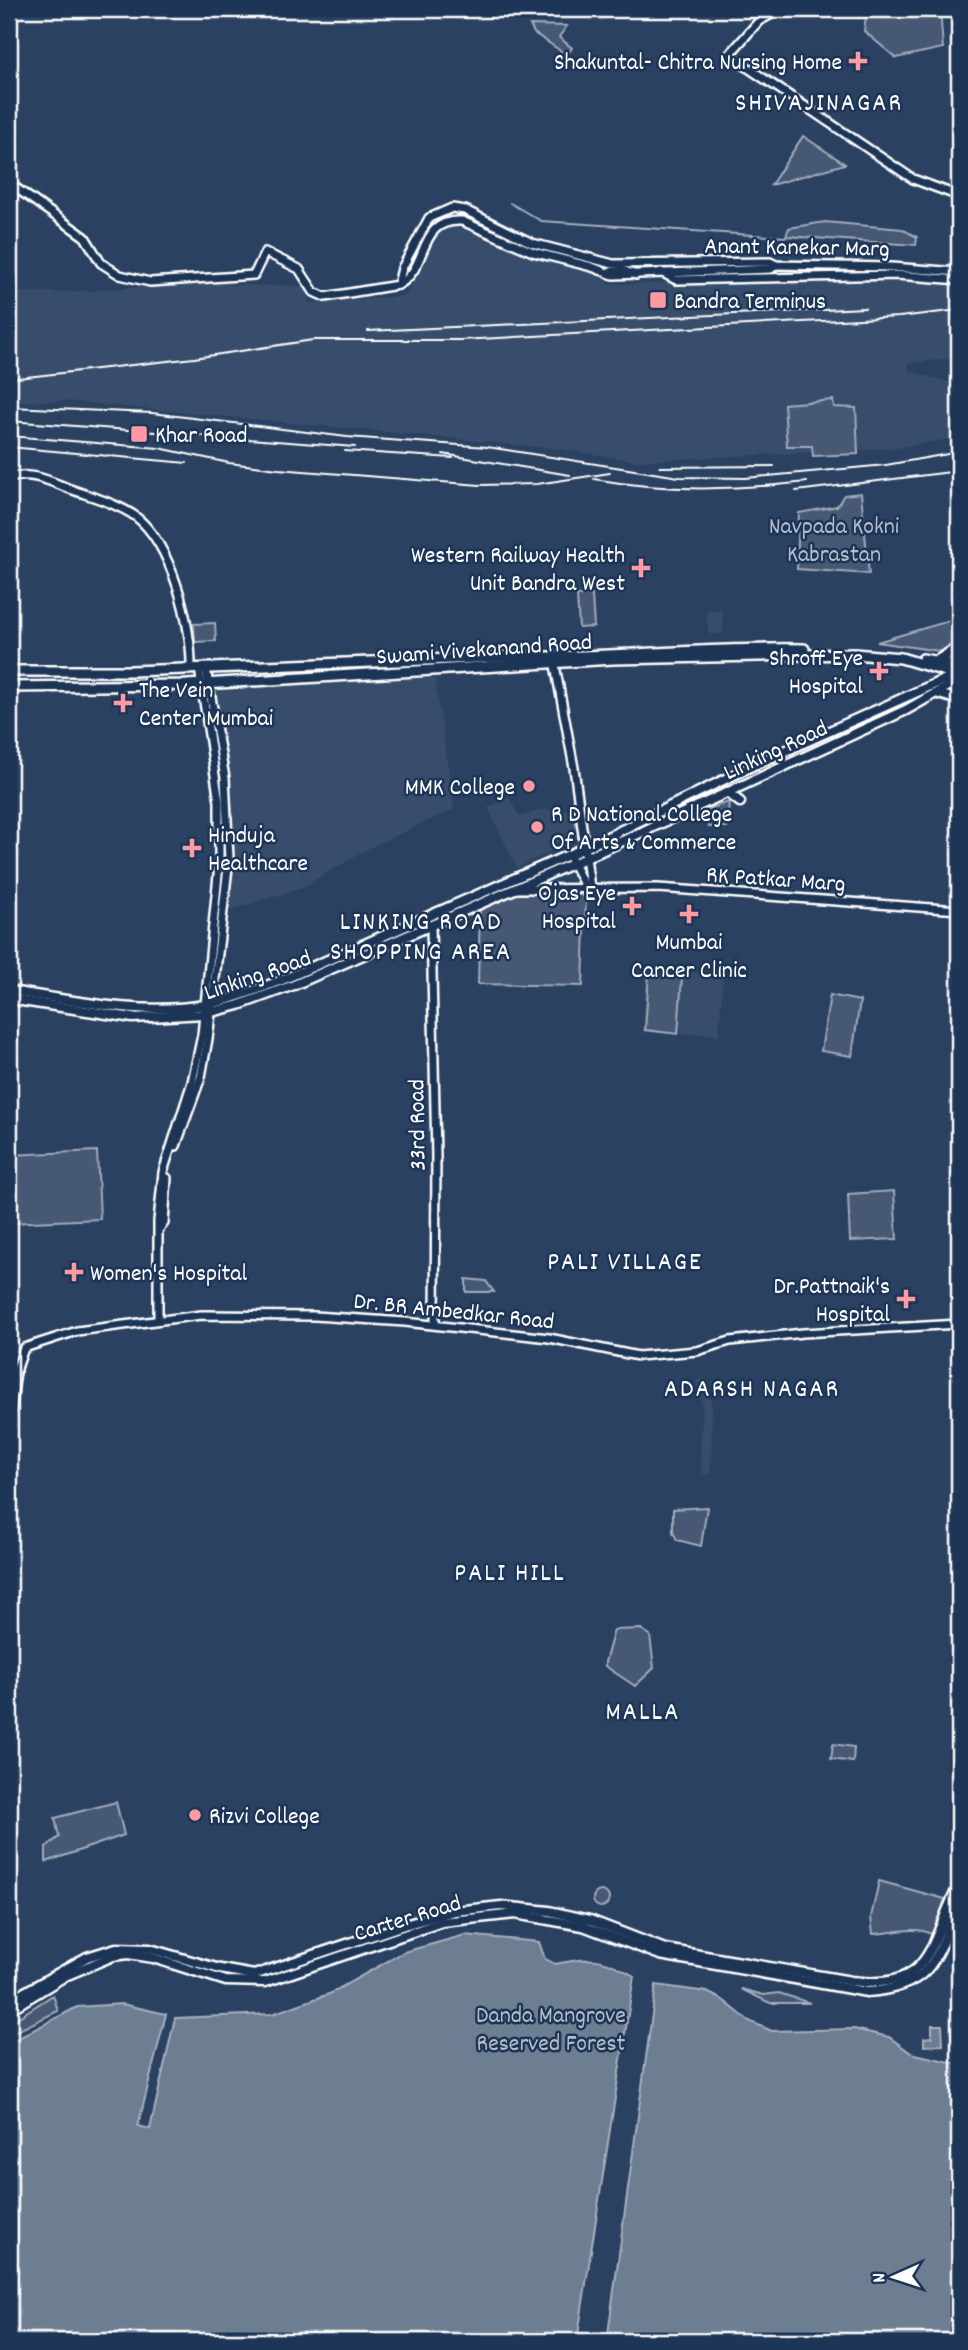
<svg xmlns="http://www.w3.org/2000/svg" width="968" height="2350" viewBox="0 0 968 2350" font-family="Dekko,sans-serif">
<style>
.built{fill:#394e6c}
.green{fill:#465975;stroke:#a2acba;stroke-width:2}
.water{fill:#6d7d92;stroke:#a7b1be;stroke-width:2}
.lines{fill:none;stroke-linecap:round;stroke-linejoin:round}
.stream{stroke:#a7b1be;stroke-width:2}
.tertiary-casing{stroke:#fff;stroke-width:12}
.secondary-casing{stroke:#fff;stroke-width:13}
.primary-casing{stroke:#fff;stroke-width:14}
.tertiary{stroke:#1d3557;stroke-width:7}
.secondary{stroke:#1d3557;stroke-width:8}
.primary{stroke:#1d3557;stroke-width:9}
.rail{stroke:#fff;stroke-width:2}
.poi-dot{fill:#ff9aa2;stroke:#1d3557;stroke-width:2.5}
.labels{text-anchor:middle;stroke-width:5;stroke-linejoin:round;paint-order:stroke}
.poi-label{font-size:24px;fill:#fff;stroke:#1d3557;text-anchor:start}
.street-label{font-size:24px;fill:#fff;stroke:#1d3557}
.park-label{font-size:24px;fill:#b5bdc8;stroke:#1d3557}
.neighbourhood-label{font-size:26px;letter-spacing:2px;fill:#fff;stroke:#1d3557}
</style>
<rect width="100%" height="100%" fill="#2a4161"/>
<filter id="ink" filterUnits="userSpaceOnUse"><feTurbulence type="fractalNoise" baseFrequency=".0143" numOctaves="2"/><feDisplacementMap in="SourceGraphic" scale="14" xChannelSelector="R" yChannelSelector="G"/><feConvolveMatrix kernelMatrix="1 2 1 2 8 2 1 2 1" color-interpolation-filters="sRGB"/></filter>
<g filter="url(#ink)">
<g class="built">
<path d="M573,9h40l-11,13 -29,-9z"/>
<path d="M449,224l79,29 66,18 14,13 288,-5 63,7v72l-51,5 1,8 50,14v52l-62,11 -260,13 -77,-12 -493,-48 -58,1v-110h63l148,-11 14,4 74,1v17l98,-7 32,-64z"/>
<path d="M722,609l1,25h-15l-1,-24z"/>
<path d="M435,678l19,131 -83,38 -68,40 -75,24 3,-59 -20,-166z"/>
<path d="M509,798l11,19 24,-8 31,2 5,26 -63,31 -29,-60z"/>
<path d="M646,971l77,3 -4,61 -76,-3z"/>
<path d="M706,1378l6,29 -1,67 -9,1 -2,-23 3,-42 -6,-30z"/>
</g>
<g class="green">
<path d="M867,9h73l3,39 -47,10 -32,-27z"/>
<path d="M530,25l37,1 -8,11 13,11 -5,7 -33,-22z"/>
<path d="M803,136l42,28 -74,21z"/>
<path d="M825,222l77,7 15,8 -1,8 -130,-9 3,-8z"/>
<path d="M833,400l1,7 22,1 2,46 -45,2 -1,-10h-25l-3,-42z"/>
<path d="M861,493l8,81 -72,-5 2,-56 38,-7 7,-11z"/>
<path d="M592,595l2,32 -15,1 -2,-32z"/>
<path d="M959,618c0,14 1,27 -13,34l-69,-10z"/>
<path d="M215,623l1,18 -21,1 -1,-18z"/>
<path d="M729,802l-2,25h-18l-9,-15z"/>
<path d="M512,893l69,2 5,4 -3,87 -105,-2 2,-77z"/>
<path d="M649,974l33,2 -4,58 -33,-4z"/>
<path d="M830,995l30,6 -8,55 -31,-5z"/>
<path d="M97,1151l3,68 -91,4v-68z"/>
<path d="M894,1191l3,48 -47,2 -2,-47z"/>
<path d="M466,1279l20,2 8,11h-28z"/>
<path d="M707,1507l-6,39 -24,-6 -4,-8v-23z"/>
<path d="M641,1629l9,6 4,33 -19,18 -30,-20v-4l9,-32z"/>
<path d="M833,1744l21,3 -1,15 -22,-3z"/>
<path d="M116,1802l8,33 -78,27v-15l13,-10 -4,-19z"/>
<path d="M879,1881l66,18 -12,36c-16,-10 -41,-2 -60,-1l-2,-17z"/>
<circle cx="601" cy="1899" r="8"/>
<path d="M741,1989l23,6 15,-2 31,10h-40z"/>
<path d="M53,1995l5,16 -43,21 -4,-10z"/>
</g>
<g class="water">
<path d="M465,1935l74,7 6,17 10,5c38,-7 46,-8 79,12l-57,365h-568v-298l68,-36 45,-3 44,10 -28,112 12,3 25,-111 97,-4 57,-20 75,-42z"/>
<path d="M656,1985l51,7 16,8 26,21 23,10 82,-2 35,8 22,16 48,11v277h-352z"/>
<path d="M932,2025h10l1,20 -19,1v-8l8,-1z"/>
</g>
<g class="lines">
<path class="stream" d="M510,203l31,18 244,16"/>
<defs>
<g id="tertiary">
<path d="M781,9l-22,12 -30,34 184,124 46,17"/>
<path d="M9,183l76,54 16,26 19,12 30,7 104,-7 11,-23 34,17 15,23 11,5 73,-12c32,-16 18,-67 64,-64l71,31 59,15 21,8 158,-6 5,-4"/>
<path d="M609,272l13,-2 14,5"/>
<path d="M661,272l15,8 221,-5 62,5"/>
<path d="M398,285l4,-17 27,-50 23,-10 13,2 67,33 81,21 157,-2 6,3 115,2 68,5"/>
<path d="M9,478c22,-7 41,3 61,11 22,8 46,14 65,27 37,28 57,109 56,153"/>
<path d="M554,660l20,108 16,119"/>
<path d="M569,855l16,32"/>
<path d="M516,889l142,-1 301,22"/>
<path d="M431,925l5,231 -1,169"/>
<path d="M176,1146l25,-69 7,-38 21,-180 -4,-81 -19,-110"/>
<path d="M160,1228l4,-5 3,-45"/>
<path d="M158,1320v-99l5,-49 29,-90 10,-47 17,-170v-63l-20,-134"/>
<path d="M9,1426l7,-55 8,-23 53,-17 124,-16 114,1 90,6 144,16 89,18 59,-5 33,-10 73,-8 156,-9"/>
</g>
<g id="secondary">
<path d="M939,694l20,6"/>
<path d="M727,792l13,10"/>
<path d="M9,991c65,9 130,25 196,14 27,-5 52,-16 77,-25l305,-133 169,-83 201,-90"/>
<path d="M9,999l124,19 71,-4 35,-9 55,-20 294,-128 318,-147 53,-30"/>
<path d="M9,2001l78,-44 29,-9 34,1 70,20 34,6 150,-50 51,-14 46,-5 48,5 41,9 75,29 186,32c85,11 78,-41 108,-96"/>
<path d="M9,2010l56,-34 48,-20 15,-2 25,4 73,23 39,1 177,-60 73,-8 68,12 77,29 207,37c69,-5 71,-38 92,-93"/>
</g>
<g id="primary">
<path d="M923,659l36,7"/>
<path d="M937,661l22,-14"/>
<path d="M9,671h122l373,-14c100,2 200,-10 300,-8"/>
<path d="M9,687l178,-2 426,-26 241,-5 47,4 58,17"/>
</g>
</defs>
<use href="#tertiary" class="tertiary-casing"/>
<use href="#secondary" class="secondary-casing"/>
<use href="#primary" class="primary-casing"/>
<use href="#tertiary" class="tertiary"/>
<use href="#secondary" class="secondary"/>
<use href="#primary" class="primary"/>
<g class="rail">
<path d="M368,331l497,-23"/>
<path d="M9,379l185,-21 119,-18h146l440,-23 60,-7"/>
<path d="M9,407l143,6 195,24 140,10 192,30 66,1 141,-13 73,-13"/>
<path d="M9,421l346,26"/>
<path d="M9,436l150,12 70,15 49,6 202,16 57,-1 73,-11"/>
<path d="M9,447l178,16"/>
<path d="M345,451l108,7"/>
<path d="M443,454l127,21"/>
<path d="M659,467l115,-1"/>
<path d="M594,479c73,13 140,11 213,3"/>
<path d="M796,491l163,-20"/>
</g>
</g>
</g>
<g class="poi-dot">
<path d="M854.5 50.5h7v7h7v7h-7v7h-7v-7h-7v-7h7z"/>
<rect x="649" y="291" width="18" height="18" rx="3.5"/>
<rect x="130" y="425" width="18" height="18" rx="3.5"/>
<path d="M637.5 557.5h7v7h7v7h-7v7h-7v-7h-7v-7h7z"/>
<path d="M875.5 660.5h7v7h7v7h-7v7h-7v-7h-7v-7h7z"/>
<path d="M119.5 692.5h7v7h7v7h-7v7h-7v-7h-7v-7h7z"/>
<circle cx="529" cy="786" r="7"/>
<circle cx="537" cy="827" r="7"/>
<path d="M188.5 837.5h7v7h7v7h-7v7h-7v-7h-7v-7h7z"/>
<path d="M628.5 895.5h7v7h7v7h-7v7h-7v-7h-7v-7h7z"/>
<path d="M685.5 903.5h7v7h7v7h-7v7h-7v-7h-7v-7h7z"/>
<path d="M70.5 1261.5h7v7h7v7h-7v7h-7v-7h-7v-7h7z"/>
<path d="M902.5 1288.5h7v7h7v7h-7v7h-7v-7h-7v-7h7z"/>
<circle cx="195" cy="1815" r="7"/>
</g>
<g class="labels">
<g class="poi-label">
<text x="842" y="69" text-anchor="end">Shakuntal- Chitra Nursing Home</text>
<text x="674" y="308">Bandra Terminus</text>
<text x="155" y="442">Khar Road</text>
<text x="625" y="562" text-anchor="end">Western Railway Health<tspan x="625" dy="28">Unit Bandra West</tspan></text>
<text x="863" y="665" text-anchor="end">Shroff Eye<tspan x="863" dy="28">Hospital</tspan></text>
<text x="139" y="697">The Vein<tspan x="139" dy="28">Center Mumbai</tspan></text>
<text x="515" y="794" text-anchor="end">MMK College</text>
<text x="551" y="821">R D National College<tspan x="551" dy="28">Of Arts &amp; Commerce</tspan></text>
<text x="208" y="842">Hinduja<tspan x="208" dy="28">Healthcare</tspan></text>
<text x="616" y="900" text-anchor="end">Ojas Eye<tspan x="616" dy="28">Hospital</tspan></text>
<text x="689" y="949" text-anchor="middle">Mumbai<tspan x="689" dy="28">Cancer Clinic</tspan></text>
<text x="90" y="1280">Women's Hospital</text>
<text x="890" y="1293" text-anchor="end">Dr.Pattnaik's<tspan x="890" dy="28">Hospital</tspan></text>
<text x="209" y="1823">Rizvi College</text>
</g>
<g class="street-label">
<text transform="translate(797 246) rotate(1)" y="8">Anant Kanekar Marg</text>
<text transform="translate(484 648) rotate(-4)" y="8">Swami Vivekanand Road</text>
<text transform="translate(775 749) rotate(-25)" y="8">Linking Road</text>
<text transform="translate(776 878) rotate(4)" y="8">RK Patkar Marg</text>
<text transform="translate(257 974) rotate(-19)" y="8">Linking Road</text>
<text transform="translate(416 1125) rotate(-91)" y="8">33rd Road</text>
<text transform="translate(454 1310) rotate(6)" y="8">Dr. BR Ambedkar Road</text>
<text transform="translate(407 1917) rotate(-17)" y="8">Carter Road</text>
</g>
<g class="park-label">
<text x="834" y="533">Navpada Kokni<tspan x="834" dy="28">Kabrastan</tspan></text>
<text x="551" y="2022">Danda Mangrove<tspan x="551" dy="28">Reserved Forest</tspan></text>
</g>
<g class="neighbourhood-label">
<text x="819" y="110">SHIVAJINAGAR</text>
<text x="421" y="929">LINKING ROAD<tspan x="421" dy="30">SHOPPING AREA</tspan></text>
<text x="625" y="1269">PALI VILLAGE</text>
<text x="752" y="1396">ADARSH NAGAR</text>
<text x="510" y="1580">PALI HILL</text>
<text x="643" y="1719">MALLA</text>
</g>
</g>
<rect width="968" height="2350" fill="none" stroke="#1d3557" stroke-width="35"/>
<rect x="18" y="18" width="933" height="2315" fill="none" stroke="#fff" stroke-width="2.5" filter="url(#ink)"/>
<g transform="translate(894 2277) rotate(267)" stroke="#1d3557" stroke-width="5" paint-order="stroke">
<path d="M0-5L12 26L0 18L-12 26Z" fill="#ffffff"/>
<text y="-10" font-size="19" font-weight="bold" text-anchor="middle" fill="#ffffff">N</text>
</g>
</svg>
